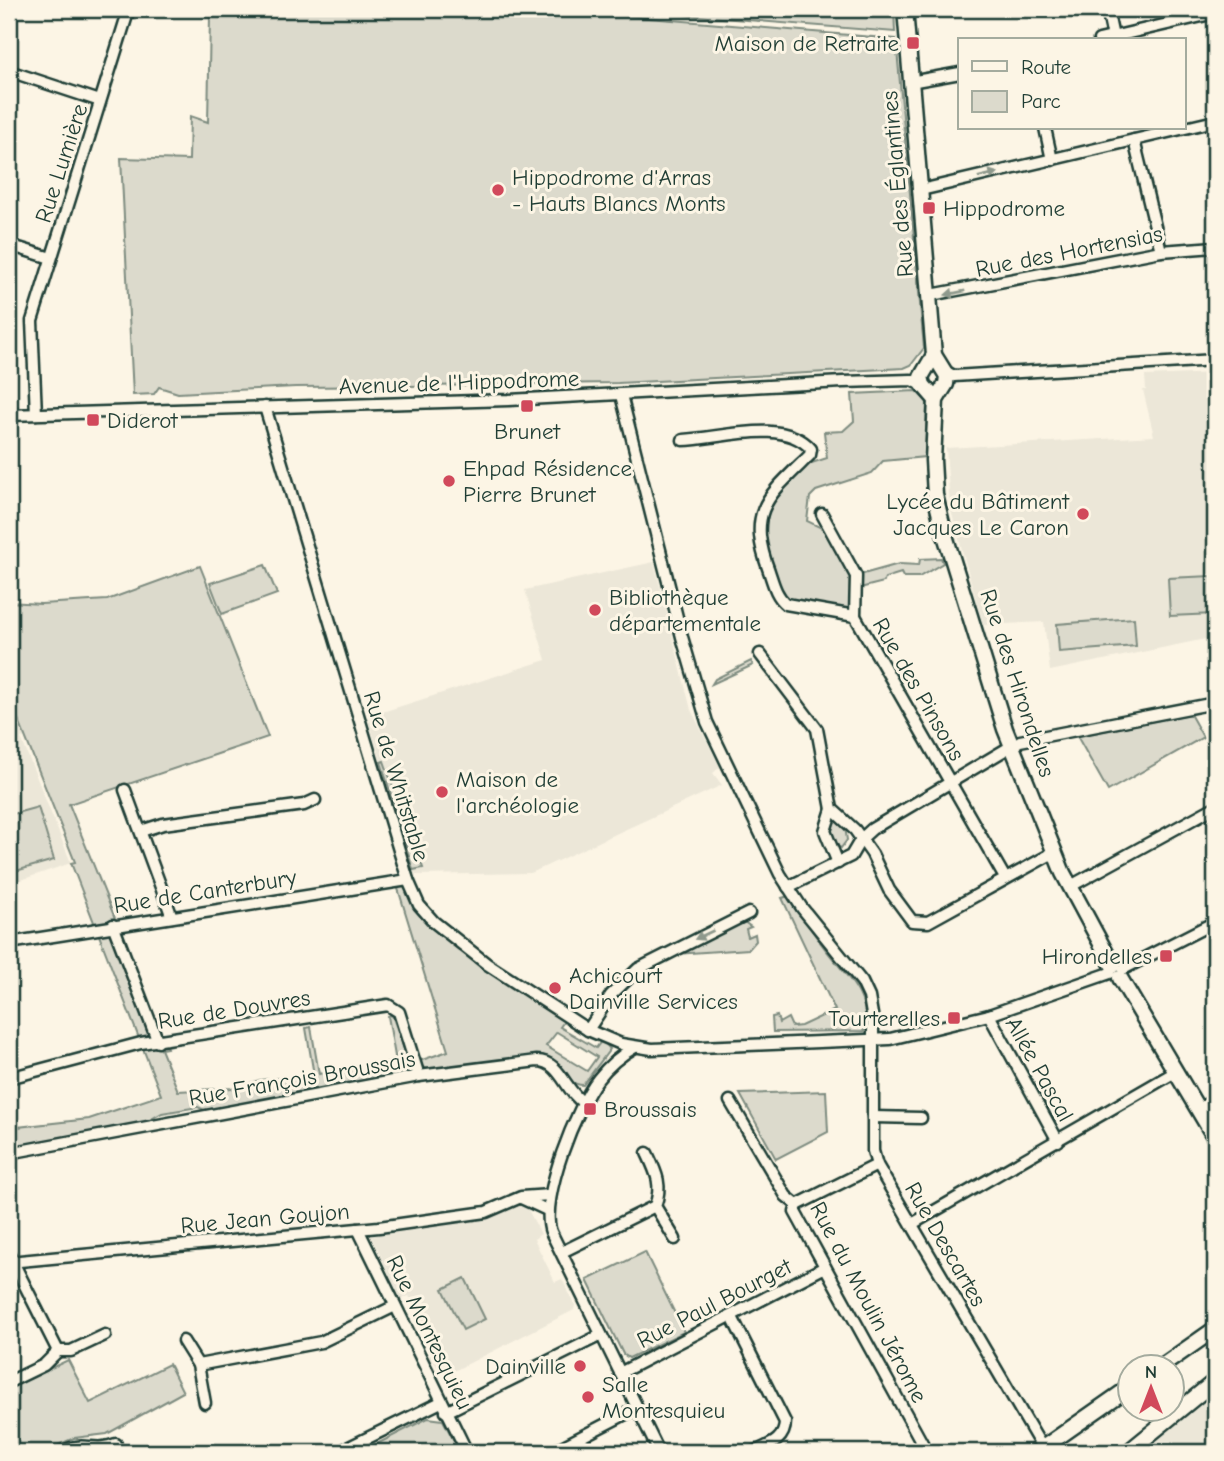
<svg xmlns="http://www.w3.org/2000/svg" width="1224" height="1461" viewBox="0 0 1224 1461" font-family="'Comic Neue',sans-serif">
<style>
.built{fill:#ece7d8}
.green{fill:#dcdacc;stroke:#7e8c80;stroke-width:2;fill-rule:evenodd}
.lines{fill:none;stroke-linecap:round;stroke-linejoin:round}
.street-casing{stroke:#1f3d34;stroke-width:15}
.secondary-casing{stroke:#1f3d34;stroke-width:19}
.street{stroke:#fcf5e5;stroke-width:10}
.secondary{stroke:#fcf5e5;stroke-width:14}
.oneway{fill:#8e998c}
.poi-dot{fill:#d1495b;stroke:#fcf5e5;stroke-width:2.5}
.labels{text-anchor:middle;stroke-width:6;stroke-linejoin:round;paint-order:stroke}
.poi-label{font-size:23px;fill:#1f3d34;stroke:#fcf5e5;text-anchor:start}
.street-label{font-size:23px;fill:#1f3d34;stroke:#fcf5e5}
</style>
<rect width="100%" height="100%" fill="#fcf5e5"/>
<filter id="ink" filterUnits="userSpaceOnUse"><feTurbulence type="fractalNoise" baseFrequency=".0143" numOctaves="2"/><feDisplacementMap in="SourceGraphic" scale="14" xChannelSelector="R" yChannelSelector="G"/><feConvolveMatrix kernelMatrix="1 2 1 2 8 2 1 2 1" color-interpolation-filters="sRGB"/></filter>
<g filter="url(#ink)">
<g class="built">
<path d="M1215,373v264l-165,34 -6,-49 -61,3 -33,-118 -4,-59 208,-12 -11,-46h3l-1,-14z"/>
<path d="M654,562l37,148 29,57 -7,6 9,12 -191,88 -116,2 -46,-153 5,-2 -1,-5 173,-55 -21,-70z"/>
<path d="M9,696l16,41 -4,1 50,125 -62,21z"/>
<path d="M521,1206l6,2 14,26 -7,5 21,43 7,-3 13,26 -1,5 -130,66 -15,-20 8,-4 -28,-56 -8,3 -30,-63 109,-16z"/>
<path d="M1215,1387v65h-80z"/>
</g>
<g class="green">
<path d="M185,9h358l353,30 28,309 -13,17 -7,3 -286,15 -84,1 -5,-3 -6,4 -228,2 -117,6 -19,-6 -5,7 -21,1 -12,-237 68,2 1,-44 18,6 2,-105z"/>
<path d="M645,9h249l1,23 -249,-20z"/>
<path d="M916,391l11,11 -2,55 -42,4 -11,12 -56,18 -6,6 -3,24 23,11 26,44 43,-12 20,1 1,-6 21,-1 2,5 -24,14h-16l-2,-4 -16,5 -1,4 -20,5 -9,6v23l-69,-12 -29,-73 18,-39 29,-32 5,4 18,-6 -3,-26 19,-1 11,-10 -2,-27z"/>
<path d="M265,565l12,29 -55,20 -12,-31z"/>
<path d="M200,566l68,171 -199,67 91,226 7,18 -6,1 17,42 56,-3 26,-8 54,-5 -8,-47 5,-1 8,47 24,-6 53,-6 -8,-46 4,-1 19,53 -4,6 -183,33 -20,3 -6,-3 -36,6 -16,9 -137,26v-20l80,-9 72,-24 -90,-232 4,-1 -66,-166v-94l32,2 66,-4z"/>
<path d="M1212,576l2,38 -44,2 -2,-38z"/>
<path d="M1134,618l2,28 -77,6 -2,-28z"/>
<path d="M751,661l2,4 -41,19 3,-5z"/>
<path d="M1190,714l13,23 -95,54 -31,-55z"/>
<path d="M384,761l23,65 -6,2 -20,-66z"/>
<path d="M38,807l16,53 -45,13v-58z"/>
<path d="M836,817l9,10 2,13 -6,8 -9,-5 -2,-24z"/>
<path d="M411,835l12,33 -10,2 -10,-33z"/>
<path d="M408,880l26,42 134,94 -8,11 36,21 6,-8 8,9 -27,36c-17,0 -22,-21 -37,-29l-116,14 -7,-3 -4,-6 29,-10 -52,-169zM557,1032l40,25 -10,14 -41,-25z"/>
<path d="M789,896c11,17 22,34 34,50 18,25 50,50 41,85l-91,1 -1,-15 5,-1 2,7 9,-5 4,9 9,-1 34,-16 -53,-112z"/>
<path d="M743,921l8,6 -5,2 2,8 7,-3 1,7 -7,8 -74,5z"/>
<path d="M826,1091l2,41 -52,27 -36,-65z"/>
<path d="M645,1252l39,80 -55,26 -6,-4 -36,-74z"/>
<path d="M465,1278l20,41 -22,11 -20,-41z"/>
<path d="M68,1360l22,43 79,-39 14,28 -76,42 -33,4 -32,14h-31l-2,-64z"/>
<path d="M428,1418l15,2 17,32h-84l-3,-6z"/>
</g>
<g class="lines">
<defs>
<g id="street">
<path d="M1107,9l6,28"/>
<path d="M1099,40l116,-27"/>
<path d="M9,71l91,30"/>
<path d="M910,82l50,-9"/>
<path d="M1045,128l7,32"/>
<path d="M1134,140l27,111"/>
<path d="M921,190l294,-69"/>
<path d="M9,245l42,13"/>
<path d="M931,295l230,-44 54,-4"/>
<path d="M945,371l9,5 261,-16"/>
<path d="M621,395l61,242 25,85 73,152 22,34 60,74 7,15 4,23v131l4,14 166,284"/>
<path d="M265,407l143,473 11,25 15,17 53,42 101,66 33,14 31,5 238,-10 99,-24 121,-42"/>
<path d="M36,414l-4,-93 97,-312"/>
<path d="M9,415l500,-15 334,-18 68,-2 12,5"/>
<path d="M683,440c37,-1 100,-23 128,9l-1,6c-42,41 -64,55 -41,116 4,12 7,25 17,33l69,12"/>
<path d="M822,514l34,62 -1,40 150,262"/>
<path d="M760,654l57,75 15,80 23,21 17,24 17,36 23,31 16,1 125,-69"/>
<path d="M125,790l47,127"/>
<path d="M832,809l-7,22 13,32"/>
<path d="M141,831l22,-7 141,-19 11,-5"/>
<path d="M788,887l63,-31 10,-17 11,-10 148,-88 195,-38"/>
<path d="M1069,887l146,-80"/>
<path d="M113,925l45,117"/>
<path d="M9,943l399,-63"/>
<path d="M1123,969l92,-47"/>
<path d="M989,1015l69,126"/>
<path d="M588,1030l23,-35 27,-26 111,-56"/>
<path d="M635,1047c-14,8 -27,19 -37,32 -21,27 -59,120 -47,153l108,220"/>
<path d="M9,1078l132,-35 247,-38 11,7 20,64"/>
<path d="M730,1101l56,95 11,9 -2,7 132,240"/>
<path d="M1199,1109l16,-10"/>
<path d="M873,1117l48,1"/>
<path d="M9,1153l410,-77 118,-15c24,0 28,31 47,42"/>
<path d="M521,1198l26,12"/>
<path d="M797,1205l80,-40"/>
<path d="M655,1206l20,33"/>
<path d="M912,1224l265,-153"/>
<path d="M358,1229l109,223"/>
<path d="M562,1252l93,-46c8,-21 1,-34 -8,-53"/>
<path d="M9,1254l49,97"/>
<path d="M9,1262l370,-35 107,-15 35,-15 29,-2"/>
<path d="M732,1317l53,105c0,19 -16,23 -31,30"/>
<path d="M183,1341l15,24 7,38"/>
<path d="M58,1351h13l34,-16"/>
<path d="M198,1365l123,-23 74,-36"/>
<path d="M620,1373l205,-106"/>
<path d="M9,1382l35,-17 14,-14"/>
<path d="M446,1412l155,-77"/>
<path d="M61,1452c22,-12 33,1 55,-8"/>
<path d="M339,1452l102,-50"/>
<path d="M552,1452l85,-44"/>
</g>
<g id="secondary">
<path d="M905,9l29,346 13,21 -1,8 -10,16 -3,60 2,35 9,37 61,197 58,144 50,93"/>
<path d="M934,355l-13,22 2,8 13,15"/>
<path d="M1120,978l95,160"/>
<path d="M1162,1366l53,-37"/>
<path d="M1037,1452l93,-65"/>
<path d="M1128,1452l87,-71"/>
</g>
</defs>
<use href="#street" class="street-casing"/>
<use href="#secondary" class="secondary-casing"/>
<use href="#street" class="street"/>
<use href="#secondary" class="secondary"/>
</g>
<defs><path id="oneway-solid" d="M-6-.8H1V-3.2L6.5 0L1 3.2V.8H-6Z" transform="scale(1.75)"/></defs>
<g class="oneway">
<use href="#oneway-solid" transform="translate(988 175) rotate(-13)"/>
<use href="#oneway-solid" transform="translate(955 293) rotate(169)"/>
<use href="#oneway-solid" transform="translate(704 935) rotate(155)"/>
</g>
</g>
<g class="poi-dot">
<rect x="906" y="36" width="14" height="14" rx="3.5"/>
<circle cx="498" cy="190" r="7"/>
<rect x="922" y="201" width="14" height="14" rx="3.5"/>
<rect x="520" y="399" width="14" height="14" rx="3.5"/>
<rect x="86" y="413" width="14" height="14" rx="3.5"/>
<circle cx="449" cy="481" r="7"/>
<circle cx="1083" cy="514" r="7"/>
<circle cx="595" cy="610" r="7"/>
<circle cx="442" cy="792" r="7"/>
<rect x="1159" y="949" width="14" height="14" rx="3.5"/>
<circle cx="555" cy="988" r="7"/>
<rect x="947" y="1011" width="14" height="14" rx="3.5"/>
<rect x="583" y="1102" width="14" height="14" rx="3.5"/>
<circle cx="580" cy="1366" r="7"/>
<circle cx="588" cy="1397" r="7"/>
</g>
<g class="labels">
<g class="poi-label">
<text x="899" y="51" text-anchor="end">Maison de Retraite</text>
<text x="512" y="185">Hippodrome d'Arras<tspan x="512" dy="26">- Hauts Blancs Monts</tspan></text>
<text x="943" y="216">Hippodrome</text>
<text x="107" y="428">Diderot</text>
<text x="527" y="439" text-anchor="middle">Brunet</text>
<text x="463" y="476">Ehpad Résidence<tspan x="463" dy="26">Pierre Brunet</tspan></text>
<text x="1069" y="509" text-anchor="end">Lycée du Bâtiment<tspan x="1069" dy="26">Jacques Le Caron</tspan></text>
<text x="609" y="605">Bibliothèque<tspan x="609" dy="26">départementale</tspan></text>
<text x="456" y="787">Maison de<tspan x="456" dy="26">l'archéologie</tspan></text>
<text x="1152" y="964" text-anchor="end">Hirondelles</text>
<text x="569" y="983">Achicourt<tspan x="569" dy="26">Dainville Services</tspan></text>
<text x="940" y="1026" text-anchor="end">Tourterelles</text>
<text x="604" y="1117">Broussais</text>
<text x="566" y="1374" text-anchor="end">Dainville</text>
<text x="602" y="1392">Salle<tspan x="602" dy="26">Montesquieu</tspan></text>
</g>
<g class="street-label">
<text transform="translate(61 163) rotate(-72)" y="8">Rue Lumière</text>
<text transform="translate(897 184) rotate(-95)" y="8">Rue des Églantines</text>
<text transform="translate(1069 251) rotate(-11)" y="8">Rue des Hortensias</text>
<text transform="translate(459 382) rotate(-2)" y="8">Avenue de l'Hippodrome</text>
<text transform="translate(1018 683) rotate(72)" y="8">Rue des Hirondelles</text>
<text transform="translate(919 689) rotate(60)" y="8">Rue des Pinsons</text>
<text transform="translate(397 776) rotate(73)" y="8">Rue de Whitstable</text>
<text transform="translate(205 891) rotate(-9)" y="8">Rue de Canterbury</text>
<text transform="translate(234 1009) rotate(-9)" y="8">Rue de Douvres</text>
<text transform="translate(1040 1069) rotate(61)" y="8">Allée Pascal</text>
<text transform="translate(302 1078) rotate(-10)" y="8">Rue François Broussais</text>
<text transform="translate(265 1218) rotate(-5)" y="8">Rue Jean Goujon</text>
<text transform="translate(946 1244) rotate(60)" y="8">Rue Descartes</text>
<text transform="translate(869 1302) rotate(62)" y="8">Rue du Moulin Jérome</text>
<text transform="translate(714 1303) rotate(-27)" y="8">Rue Paul Bourget</text>
<text transform="translate(430 1332) rotate(64)" y="8">Rue Montesquieu</text>
</g>
</g>
<rect width="1224" height="1461" fill="none" stroke="#fcf5e5" stroke-width="35"/>
<rect x="18" y="18" width="1189" height="1426" fill="none" stroke="#1f3d34" stroke-width="2.5" filter="url(#ink)"/>
<rect x="958" y="38" width="228" height="91" fill="#fcf5e5" stroke="#a4ab9e" stroke-width="2"/>
<rect x="972" y="61" width="35" height="10" fill="#fcf5e5" stroke="#a4ab9e" stroke-width="2"/>
<text x="1021" y="74" font-size="21" fill="#1f3d34">Route</text>
<rect x="972" y="91" width="35" height="21" fill="#dcdacc" stroke="#a4ab9e" stroke-width="2"/>
<text x="1021" y="108" font-size="21" fill="#1f3d34">Parc</text>
<g transform="translate(1151 1388)"><circle r="33" fill="#fcf5e5" stroke="#a4ab9e" stroke-width="2"/>
<path d="M0-5L12 26L0 18L-12 26Z" fill="#d1495b"/>
<text y="-10" font-size="19" font-weight="bold" text-anchor="middle" fill="#1f3d34">N</text>
</g>
</svg>
